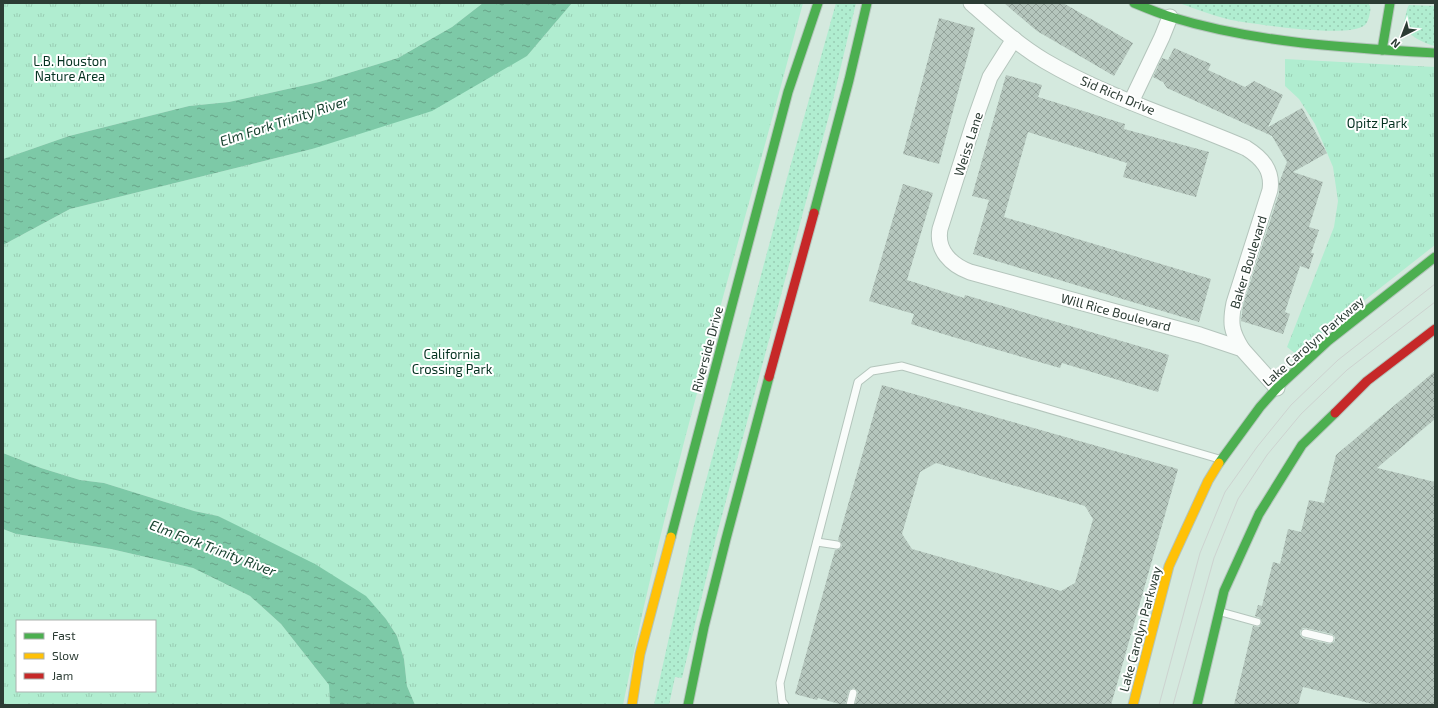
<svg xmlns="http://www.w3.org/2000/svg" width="1438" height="708" viewBox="0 0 1438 708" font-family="'Exo 2',sans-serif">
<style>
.grass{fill:url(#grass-dots)}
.park{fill:url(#park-tufts);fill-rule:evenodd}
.water{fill:url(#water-ripples)}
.building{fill:url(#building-cross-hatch);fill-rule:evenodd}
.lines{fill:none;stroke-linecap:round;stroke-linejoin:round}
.lane-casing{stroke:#b4c5bc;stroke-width:9}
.street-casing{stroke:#b4c5bc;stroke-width:17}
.fast-casing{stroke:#b4c5bc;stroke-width:11}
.slow-casing{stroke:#b4c5bc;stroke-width:11}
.jam-casing{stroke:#b4c5bc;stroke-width:11}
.lane{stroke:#f9fcfa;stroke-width:7}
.street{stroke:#f9fcfa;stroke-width:15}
.fast{stroke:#4caf50;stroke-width:9}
.slow{stroke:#ffc107;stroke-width:9}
.jam{stroke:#c62828;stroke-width:9}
.tram{stroke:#cdd3d0;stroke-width:1}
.labels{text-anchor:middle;stroke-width:4;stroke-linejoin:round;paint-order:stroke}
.park-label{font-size:13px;fill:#053221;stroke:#fff}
.street-label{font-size:13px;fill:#2c3c34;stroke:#fff}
.water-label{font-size:14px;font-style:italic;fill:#17422f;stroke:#fff}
</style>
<defs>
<pattern id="grass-dots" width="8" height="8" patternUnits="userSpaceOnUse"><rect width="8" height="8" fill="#b0edd0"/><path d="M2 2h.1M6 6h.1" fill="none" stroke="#98ccb3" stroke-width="1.8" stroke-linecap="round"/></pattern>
<pattern id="park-tufts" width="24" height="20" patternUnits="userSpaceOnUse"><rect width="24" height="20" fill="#b0edd0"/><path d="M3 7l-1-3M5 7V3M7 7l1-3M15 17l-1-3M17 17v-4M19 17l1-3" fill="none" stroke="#98ccb3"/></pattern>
<pattern id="water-ripples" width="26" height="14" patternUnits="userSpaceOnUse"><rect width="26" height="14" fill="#7dc9a7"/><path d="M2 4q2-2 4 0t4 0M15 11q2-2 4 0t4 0" fill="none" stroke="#67a489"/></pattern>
<pattern id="building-cross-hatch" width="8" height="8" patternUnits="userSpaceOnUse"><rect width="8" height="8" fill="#b5c6bd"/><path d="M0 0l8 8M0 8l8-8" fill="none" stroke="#93a29a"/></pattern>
</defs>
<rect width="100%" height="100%" fill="#d4e9de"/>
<g class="grass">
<path d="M836,3h20l-25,105 -115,430 -34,140 -7,-1 -6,28h-15l39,-176 94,-351z"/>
<path d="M1179,3h189c4,4 2,9 1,14 -1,3 -2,6 -4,8 -17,14 -110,-1 -134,-5 -17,-4 -35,-11 -52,-17z"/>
<path d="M1409,5l26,1v40c-9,-2 -30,-11 -31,-22 0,-3 1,-7 2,-10 1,-4 1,-6 3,-9z"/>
</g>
<g class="park">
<path d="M3,3h480l-31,24 -54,31 -79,24 -90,20 -40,4 -120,30 -66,23z"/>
<path d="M572,3h231c-61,234 -133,465 -180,702h-208l-8,-19 -3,-27 -7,-23 -11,-17 -21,-23 -147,-80 -24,-5 -90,-28 -24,-3 -39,-12 -38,-15v-208l67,-36 242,-60 215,-93z"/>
<path d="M1285,59l150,8v178l-139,109 -9,-7 47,-120 4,-26 -5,-34 -18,-43 -16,-25 -14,-13z"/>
<path d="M3,529l13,5 95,15 82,19 57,28 31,28 48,61 1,20h-327zM17,621h138v70h-138z"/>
</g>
<g class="water">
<path d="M483,3h89l-45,53 -95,55 -120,38 -242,60 -67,36v-86l66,-23 120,-30 40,-4 90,-20 79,-24 54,-31z"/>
<path d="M3,453l38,15 39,12 24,3 90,28 24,5 97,48 51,32 20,23 11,17 7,23 3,27 8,19h-85l-1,-20 -48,-61 -31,-28 -57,-28 -82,-19 -95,-15 -13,-5z"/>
</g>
<g class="building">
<path d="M1004,3h59l70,40 -19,33 -77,-45z"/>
<path d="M939,18l36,10 -36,136 -36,-10z"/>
<path d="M1174,48l37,16 -3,6 37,17 9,-6 29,14 -15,32 34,-19 25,45 -34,19 30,10 -14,45 10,3 -8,23h3l-5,16 -9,-3 -15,46 5,2 -7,20 -42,-13 2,-16 36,-112v-10l8,-21 -15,-26 -105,-48 -4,-6 -10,-5 9,-19 6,2z"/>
<path d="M1006,75l36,10 -4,12 87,27 -1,5 85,23 -13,45 -73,-20 4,-14 -99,-31 -24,85 207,62 -12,43 -226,-68 16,-54 -17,-4z"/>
<path d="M903,184l30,9 -26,87 57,18 1,-3 204,60 -11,37 -96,-29 -2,5 -107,-31 -42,-13 3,-10 -45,-13z"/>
<path d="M1435,371v48l-58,49 58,14v223h-58l-74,-18 -5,18h-64l19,-79 6,1 3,-4 -2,-5 -5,-2 3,-11 4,1 11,-44 7,2 8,-35 13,3 8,-32 15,3 12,-48zM1306,628l26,6 3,3v4l-2,2 -4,1 -26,-6 -3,-3v-4l3,-3z"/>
<path d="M882,385l296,84 -67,236h-256l3,-13 -4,-4 -5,2 -4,15h-2l-25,-7 -1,2 -22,-6 40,-144 4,-1 3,-3 -1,-3 -3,-3zM936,463l149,43 8,13 -18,64 -14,8 -149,-42 -10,-15 18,-62z"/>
</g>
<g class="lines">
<defs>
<g id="lane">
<path d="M817,542l20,3"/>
<path d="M1221,612l36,10"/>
<path d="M1305,633l25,6"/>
<path d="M785,705l-3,-4 -2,-18 78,-301 14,-11 30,-5 317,93"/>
<path d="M850,705l3,-12"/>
</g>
<g id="street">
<path d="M971,3c23,20 47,42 74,58 63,37 134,58 201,87 16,10 27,22 24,42l-36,113c-4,20 -3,28 8,46"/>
<path d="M1014,39l-24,38 -16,45 -34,107c-4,21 11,36 30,43l230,63 42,14 35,39"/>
<path d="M1131,102l31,-65 8,-20"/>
</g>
<g id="fast">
<path d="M1134,3c12,5 24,10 37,14 85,26 176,31 264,36"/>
<path d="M1382,50l8,-47"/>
<path d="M814,213l35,-133 18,-77"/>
<path d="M1219,463l41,-56 17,-19 51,-47 107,-84"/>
<path d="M671,537l117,-445 30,-89"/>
<path d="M688,705l16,-78 22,-88 43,-162"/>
<path d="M1197,705l27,-114 35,-77 43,-69 33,-32"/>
</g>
<g id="slow">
<path d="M632,705l8,-51 31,-117"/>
<path d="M1133,705l36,-139 39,-85 11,-18"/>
</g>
<g id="jam">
<path d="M769,377l45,-164"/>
<path d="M1335,413l32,-32 68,-52"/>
</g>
</defs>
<use href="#lane" class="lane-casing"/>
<use href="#street" class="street-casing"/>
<use href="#fast" class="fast-casing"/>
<use href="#slow" class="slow-casing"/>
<use href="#jam" class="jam-casing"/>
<use href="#lane" class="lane"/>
<use href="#street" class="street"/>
<use href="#fast" class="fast"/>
<use href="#slow" class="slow"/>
<use href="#jam" class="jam"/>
<g class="tram">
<path d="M1159,705l41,-152 25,-61 32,-45 34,-42 47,-45 97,-76"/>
<path d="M1173,705l41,-147 24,-59 29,-44 34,-41 46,-44 88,-68"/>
</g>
</g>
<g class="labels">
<g class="park-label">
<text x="70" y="66">L.B. Houston<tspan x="70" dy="15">Nature Area</tspan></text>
<text x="1377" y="128">Opitz Park</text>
<text x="452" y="359">California<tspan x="452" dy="15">Crossing Park</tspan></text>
</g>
<g class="street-label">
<text transform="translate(1118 95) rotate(23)" y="5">Sid Rich Drive</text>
<text transform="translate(968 144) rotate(-72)" y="5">Weiss Lane</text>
<text transform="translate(1248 262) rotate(-73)" y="5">Baker Boulevard</text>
<text transform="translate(1116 312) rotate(15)" y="5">Will Rice Boulevard</text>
<text transform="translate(1313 341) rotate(-41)" y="5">Lake Carolyn Parkway</text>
<text transform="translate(707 349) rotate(-75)" y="5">Riverside Drive</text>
<text transform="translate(1140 629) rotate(-75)" y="5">Lake Carolyn Parkway</text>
</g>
<g class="water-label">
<text transform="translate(284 121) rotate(-18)" y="5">Elm Fork Trinity River</text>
<text transform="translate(213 548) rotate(21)" y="5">Elm Fork Trinity River</text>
</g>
</g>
<rect width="1438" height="708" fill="none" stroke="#2c3c34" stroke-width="8"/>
<rect x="16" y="620" width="140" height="72" fill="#ffffff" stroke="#abb1ae"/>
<rect x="24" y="633" width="20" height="6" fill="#4caf50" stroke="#abb1ae"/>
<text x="52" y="640" font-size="12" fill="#2c3c34">Fast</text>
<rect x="24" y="653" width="20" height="6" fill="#ffc107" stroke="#abb1ae"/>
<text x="52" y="660" font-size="12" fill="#2c3c34">Slow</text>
<rect x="24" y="673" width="20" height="6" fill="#c62828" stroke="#abb1ae"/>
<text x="52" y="680" font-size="12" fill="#2c3c34">Jam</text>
<g transform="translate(1402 36) rotate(222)" stroke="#ffffff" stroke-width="3" paint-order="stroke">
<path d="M0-3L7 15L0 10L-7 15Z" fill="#2c3c34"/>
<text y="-6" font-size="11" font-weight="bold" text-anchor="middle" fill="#2c3c34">N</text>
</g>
</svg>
